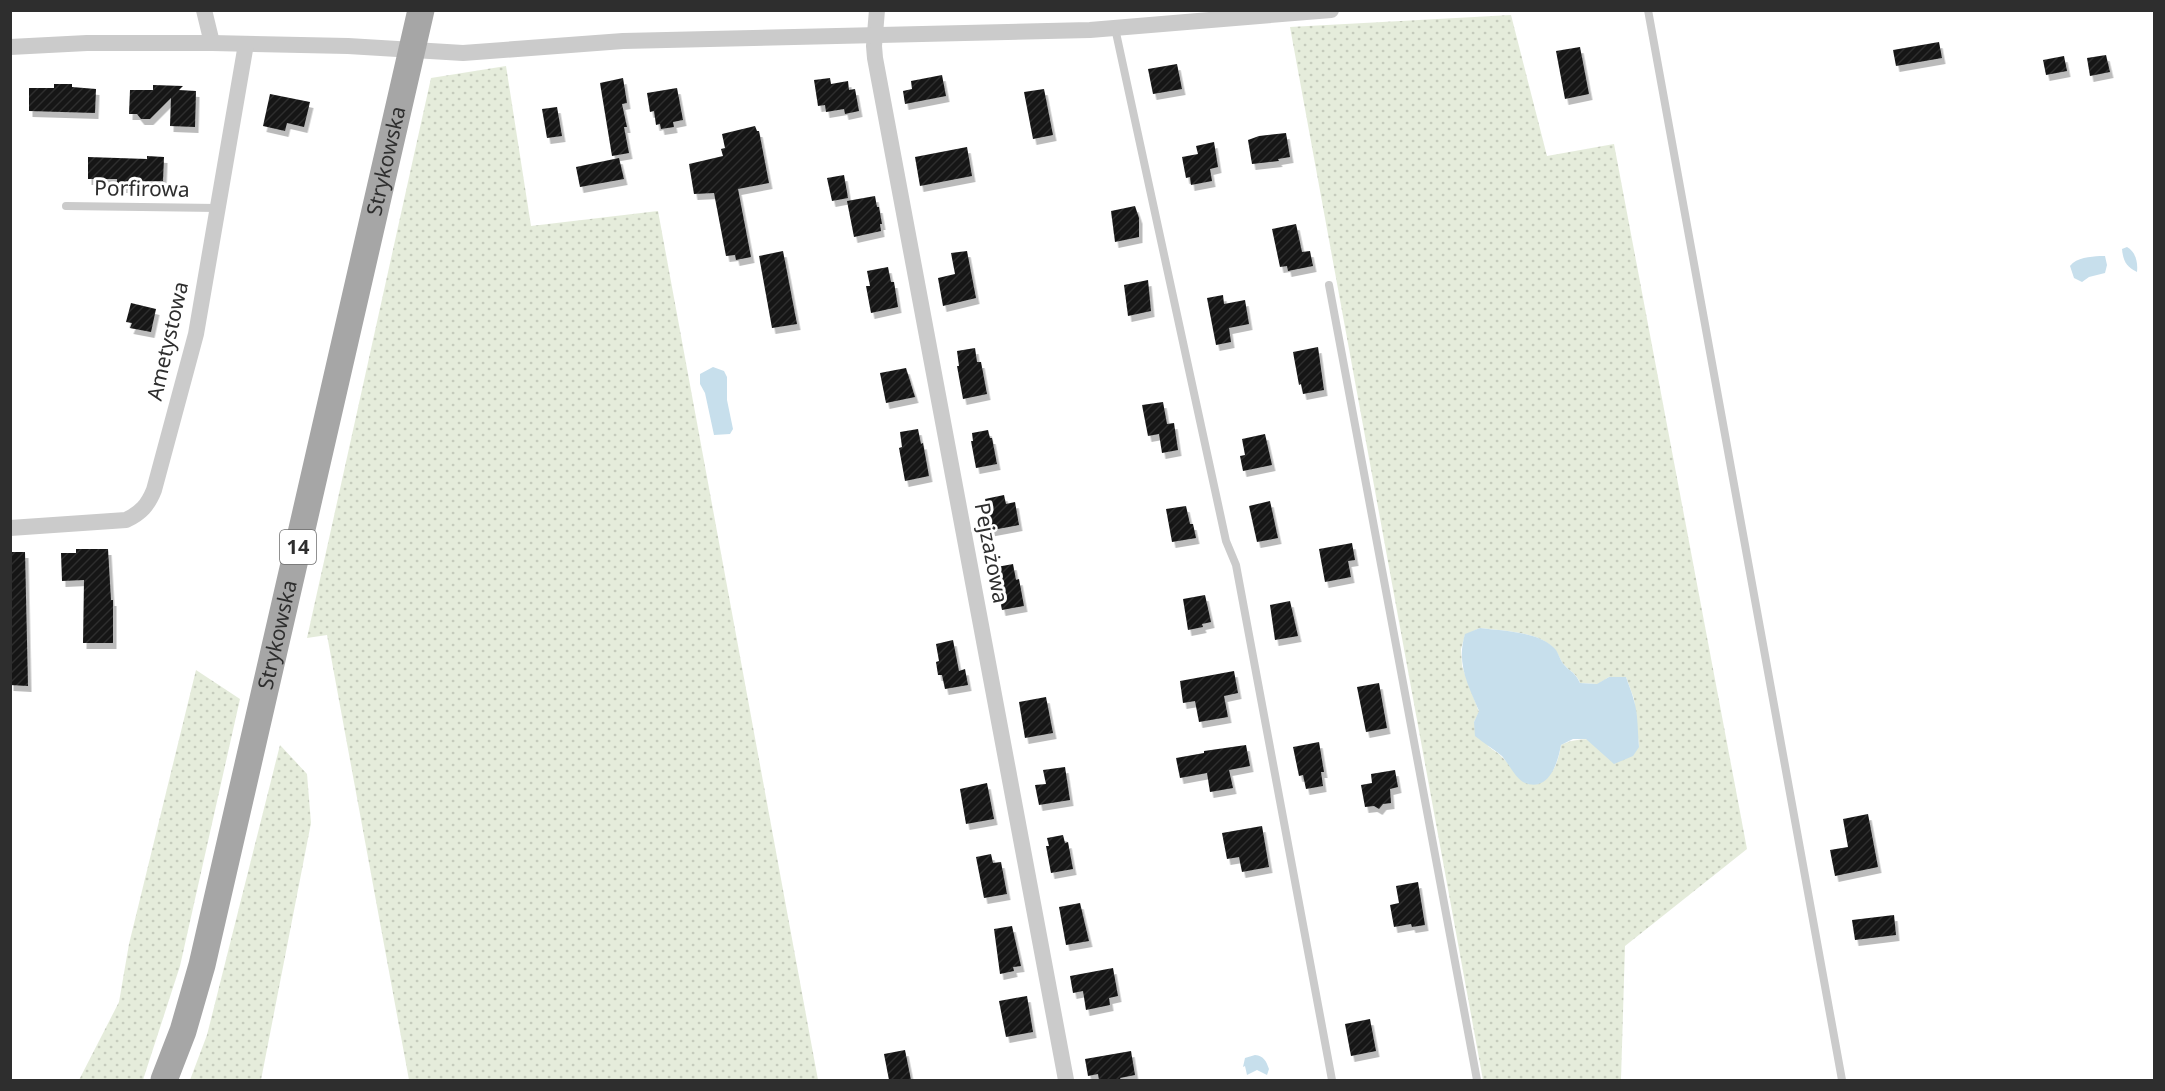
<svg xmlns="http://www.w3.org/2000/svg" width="2165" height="1091" viewBox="0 0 2165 1091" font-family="'Noto Sans',sans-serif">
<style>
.green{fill:url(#green-dots);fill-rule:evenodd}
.water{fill:#c7dfec}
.building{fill:url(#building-hatch);filter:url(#shadow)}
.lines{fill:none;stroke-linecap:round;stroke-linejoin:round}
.lane{stroke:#cbcbcb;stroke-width:8}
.street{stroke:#cbcbcb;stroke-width:16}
.primary{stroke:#a6a6a6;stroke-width:27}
.labels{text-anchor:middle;stroke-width:6;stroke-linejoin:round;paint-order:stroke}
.shield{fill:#fff;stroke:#6d6d6d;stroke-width:1.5}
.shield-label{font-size:20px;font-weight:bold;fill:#2e2e2e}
.street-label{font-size:21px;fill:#2e2e2e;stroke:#fff}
</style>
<defs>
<pattern id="green-dots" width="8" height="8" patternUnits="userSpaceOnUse" patternTransform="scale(1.5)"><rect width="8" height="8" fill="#e5ecdb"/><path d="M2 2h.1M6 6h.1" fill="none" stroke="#c5cbbc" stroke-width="1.8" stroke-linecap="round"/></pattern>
<pattern id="building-hatch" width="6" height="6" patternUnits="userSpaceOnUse" patternTransform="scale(1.5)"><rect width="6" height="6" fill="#151515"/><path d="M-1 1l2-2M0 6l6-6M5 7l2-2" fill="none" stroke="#2f2f2f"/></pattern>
<filter id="shadow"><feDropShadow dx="3.5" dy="6" stdDeviation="0" flood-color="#0004"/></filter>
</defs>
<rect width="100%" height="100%" fill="#fff"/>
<g class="green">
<path d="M1511,15l36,141 67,-12 133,705 -122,97 -4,134h-138l-193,-1053zM1480,628c22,3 60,3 75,22 3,3 5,9 7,12 7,10 13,9 18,21l18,1 11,-7h17l8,22 5,48c-25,-4 -54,-14 -78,-2 -3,18 -8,35 -29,38l-21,-17 -12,-12 -10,-7 -15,-25 5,-10 -17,-46 -1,-17 4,-14z"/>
<path d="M506,66l25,160 127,-15 160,869h-409l-82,-445 -20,3 124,-560z"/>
<path d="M196,670l44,29 -60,267 -37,114h-64l40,-78 10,-58z"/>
<path d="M280,745l27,29 4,49 -50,257h-71l17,-45z"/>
</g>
<g class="water">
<path d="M2127,247c9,5 11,16 10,25 -11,-5 -14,-12 -15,-23z"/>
<path d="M2100,256h5l2,9 -2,8 -16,4 -7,5 -8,-4 -4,-12c7,-9 20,-9 30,-10z"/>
<path d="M713,367l11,4 3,6v23l6,29 -3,5 -16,1 -9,-42 -5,-9v-10z"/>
<path d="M1480,628c22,3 60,3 76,22 2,3 4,9 6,12 7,10 12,8 18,21l17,1 12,-7h17c5,14 10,26 11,40 1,10 1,20 2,30l-6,9 -19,8 -28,-25h-13l-12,6c-3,17 -12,49 -38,37 -8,-5 -15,-19 -21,-26 -8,-7 -19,-13 -27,-20l-1,-14 5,-11c-11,-26 -23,-48 -14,-77z"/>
<path d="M1255,1055c9,1 11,6 14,14l-2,6 -10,-5 -10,5 -2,-9 -2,1 2,-9z"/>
</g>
<g class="building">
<path d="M1939,42l3,16 -46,8 -3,-16z"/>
<path d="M1580,47l9,47 -24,5 -9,-48z"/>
<path d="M2106,55l4,17 -20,4 -3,-18z"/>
<path d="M2064,56l3,15 -21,4 -3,-15z"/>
<path d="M1177,64l5,25 -29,5 -5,-25z"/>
<path d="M942,75l4,21 -41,8 -2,-13 9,-2 -1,-8z"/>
<path d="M623,78l4,25 -5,1 5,23h-3l5,26 -17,3 -12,-73z"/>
<path d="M830,78l1,6 17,-3 1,9 6,-1 4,22 -14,3 -1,-5 -18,3 -1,-7 -7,1 -4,-26z"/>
<path d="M54,84h18v3l24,2 -1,24 -66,-2v-23h25z"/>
<path d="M153,85l30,1 -4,4 17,1 -1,36 -25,-1 1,-28 -21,21h-9l-4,-5h-8l1,-24h23z"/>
<path d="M677,88l6,32 -10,2 1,5 -13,2 -1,-5 -4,1 -2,-14 -4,1 -3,-19z"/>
<path d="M1044,89l9,46 -20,4 -9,-47z"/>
<path d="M270,94l40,8 -6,25 -17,-4 -2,8 -22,-5z"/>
<path d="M557,107l5,29 -15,2 -5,-29z"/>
<path d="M755,126l2,5h2l10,52 -31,6 13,68 -15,3 -1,-5 -9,1 -12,-63 -20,1 -5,-30 34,-8 -2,-7 4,-1 -3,-14z"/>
<path d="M1286,133l4,24 -12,2 1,2 -27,3 -4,-24 11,-4z"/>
<path d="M1214,142l4,25 -8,2 2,12 -21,4 -1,-8 -4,1 -4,-21 16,-3 -2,-8z"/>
<path d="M967,147l5,29 -52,10 -5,-29z"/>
<path d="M147,156l17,1 -1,24h-23v6h-23v-8h-29v-22l59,2z"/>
<path d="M619,158l5,21 -44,8 -4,-20z"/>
<path d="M844,175l4,23 -16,3 -5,-23z"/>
<path d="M875,196l2,11h2l3,17h-2l1,7 -27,6 -7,-36z"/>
<path d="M1135,206l4,12v19l-24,5 -4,-31z"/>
<path d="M1296,224l6,28 8,-1 3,15 -25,5 -1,-5 -7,1 -8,-38z"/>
<path d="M783,251l14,73 -25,4 -13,-72z"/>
<path d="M967,251l9,47 -33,8 -5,-28 17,-4 -4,-21z"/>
<path d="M888,267l3,15h3l4,25 -27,6 -5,-27h4l-3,-15z"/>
<path d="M1148,280l3,31 -23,5 -4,-31z"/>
<path d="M1223,295l1,9 21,-4 4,24 -20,4 2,14 -15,3 -9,-47z"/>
<path d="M131,303l25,6 -5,23 -21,-4 2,-5 -6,-1z"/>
<path d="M1318,347l6,43 -21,4 -2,-10 -2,1 -6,-33z"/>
<path d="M975,348l2,14h4l6,32 -24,5 -6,-33h2l-2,-15z"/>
<path d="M906,368l9,29 -29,6 -6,-30z"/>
<path d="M1163,402l4,22 7,-1 4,27 -16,3 -3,-19 -11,2 -6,-31z"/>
<path d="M918,429l3,15 2,-1 6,33 -24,5 -6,-33 3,-1 -2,-15z"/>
<path d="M988,430l2,8h2l5,26 -21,4 -5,-27h2l-1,-8z"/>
<path d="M1265,434l7,31 -29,6 -3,-15 5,-1 -3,-16z"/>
<path d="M1004,495l2,9 9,-2 4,23 -32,6 -3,-14 4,-1 -3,-17z"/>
<path d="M1270,501l8,37 -21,4 -8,-36z"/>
<path d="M1186,506l4,18h3l3,14 -24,4 -6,-33z"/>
<path d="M1352,543l3,17 -7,1 3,16 -26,5 -6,-33z"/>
<path d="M76,549h32l3,51h2v43h-30l1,-63 -22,1 -1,-28h15z"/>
<path d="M10,552h15l3,134 -18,-1z"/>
<path d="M1013,564l3,16 3,-1 5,27 -22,4 -5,-26 3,-1 -3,-16z"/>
<path d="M1205,595l6,27 -9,2 1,3 -15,3 -5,-31z"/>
<path d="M1290,601l8,35 -23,4 -5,-35z"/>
<path d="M953,640l6,31 6,-2 3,16 -23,4 -3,-14h-4l-2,-13 3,-1 -3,-17z"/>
<path d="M1234,671l4,22 -14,3 4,21 -29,5 -4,-21 -12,2 -3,-22z"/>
<path d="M1379,683l8,45 -21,4 -9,-45z"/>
<path d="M1046,697l7,36 -28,5 -6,-36z"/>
<path d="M1319,742l5,30h-3l2,14 -17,3 -3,-14 -4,1 -6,-29z"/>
<path d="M1246,745l4,21 -21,4 4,18 -23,4 -3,-19 -27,5 -4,-20 28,-5v-2z"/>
<path d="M1065,767l5,33 -31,5 -4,-20 11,-1 -3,-14z"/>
<path d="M1395,770l3,17 -8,2 1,14 -8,1 -4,5 -5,-3 -9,1 -4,-22 11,-2 -1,-9z"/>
<path d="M987,783l7,36 -28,5 -6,-35z"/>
<path d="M1868,814l10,53 -43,9 -5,-26 18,-3 -5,-28z"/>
<path d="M1262,826l7,41 -27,5 -3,-15 -12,2 -5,-26z"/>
<path d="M1063,835l2,8 3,-1 5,27 -22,4 -5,-27h3l-2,-8z"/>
<path d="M991,854l2,9 8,-1 6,32 -23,4 -8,-41z"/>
<path d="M1418,882l7,43 -13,2 -1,-3 -17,3 -4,-22 9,-2 -3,-17z"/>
<path d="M1080,903l9,38 -23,4 -7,-38z"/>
<path d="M1894,915l2,20 -41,5 -3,-20z"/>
<path d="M1012,926l9,40 -8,1 1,4 -14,3 -6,-45z"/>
<path d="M1113,968l5,28 -9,2 1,7 -24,5 -3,-19 -10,2 -3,-17z"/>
<path d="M1027,996l6,36 -27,5 -7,-36z"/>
<path d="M1370,1019l6,32 -25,5 -6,-32z"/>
<path d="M905,1050l6,30h-22l-5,-26z"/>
<path d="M1131,1051l4,24 -15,3 1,2h-22l-1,-6 -10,2 -3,-17z"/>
</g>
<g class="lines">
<g class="lane">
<path d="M1648,10l194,1070"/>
<path d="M1115,28l111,513 10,24 96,515"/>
<path d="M66,206l151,2"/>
<path d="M1329,285l148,795"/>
</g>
<g class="street">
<path d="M204,10l8,33"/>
<path d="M877,10l-3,36 1,12 191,1022"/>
<path d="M10,47l77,-4h125l136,3 115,7 160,-12 467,-11 241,-20"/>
<path d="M10,528l116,-8c15,-7 22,-15 28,-30l42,-156 50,-290"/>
</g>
<path class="primary" id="s1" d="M164,1080l19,-49 19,-66 219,-955"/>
</g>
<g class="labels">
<rect class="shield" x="280" y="530" width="36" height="34" rx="4.5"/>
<g class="shield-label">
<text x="298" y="554">14</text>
</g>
<g class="street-label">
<text dy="7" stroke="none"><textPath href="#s1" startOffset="946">Strykowska</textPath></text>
<text transform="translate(142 189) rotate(1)" y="7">Porfirowa</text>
<text transform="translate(168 341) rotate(-77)" y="7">Ametystowa</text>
<text transform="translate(991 553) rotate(79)" y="7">Pejzażowa</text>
<text dy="7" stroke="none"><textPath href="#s1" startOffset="460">Strykowska</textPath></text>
</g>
</g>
<rect width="2165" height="1091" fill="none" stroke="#2e2e2e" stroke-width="24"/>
</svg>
